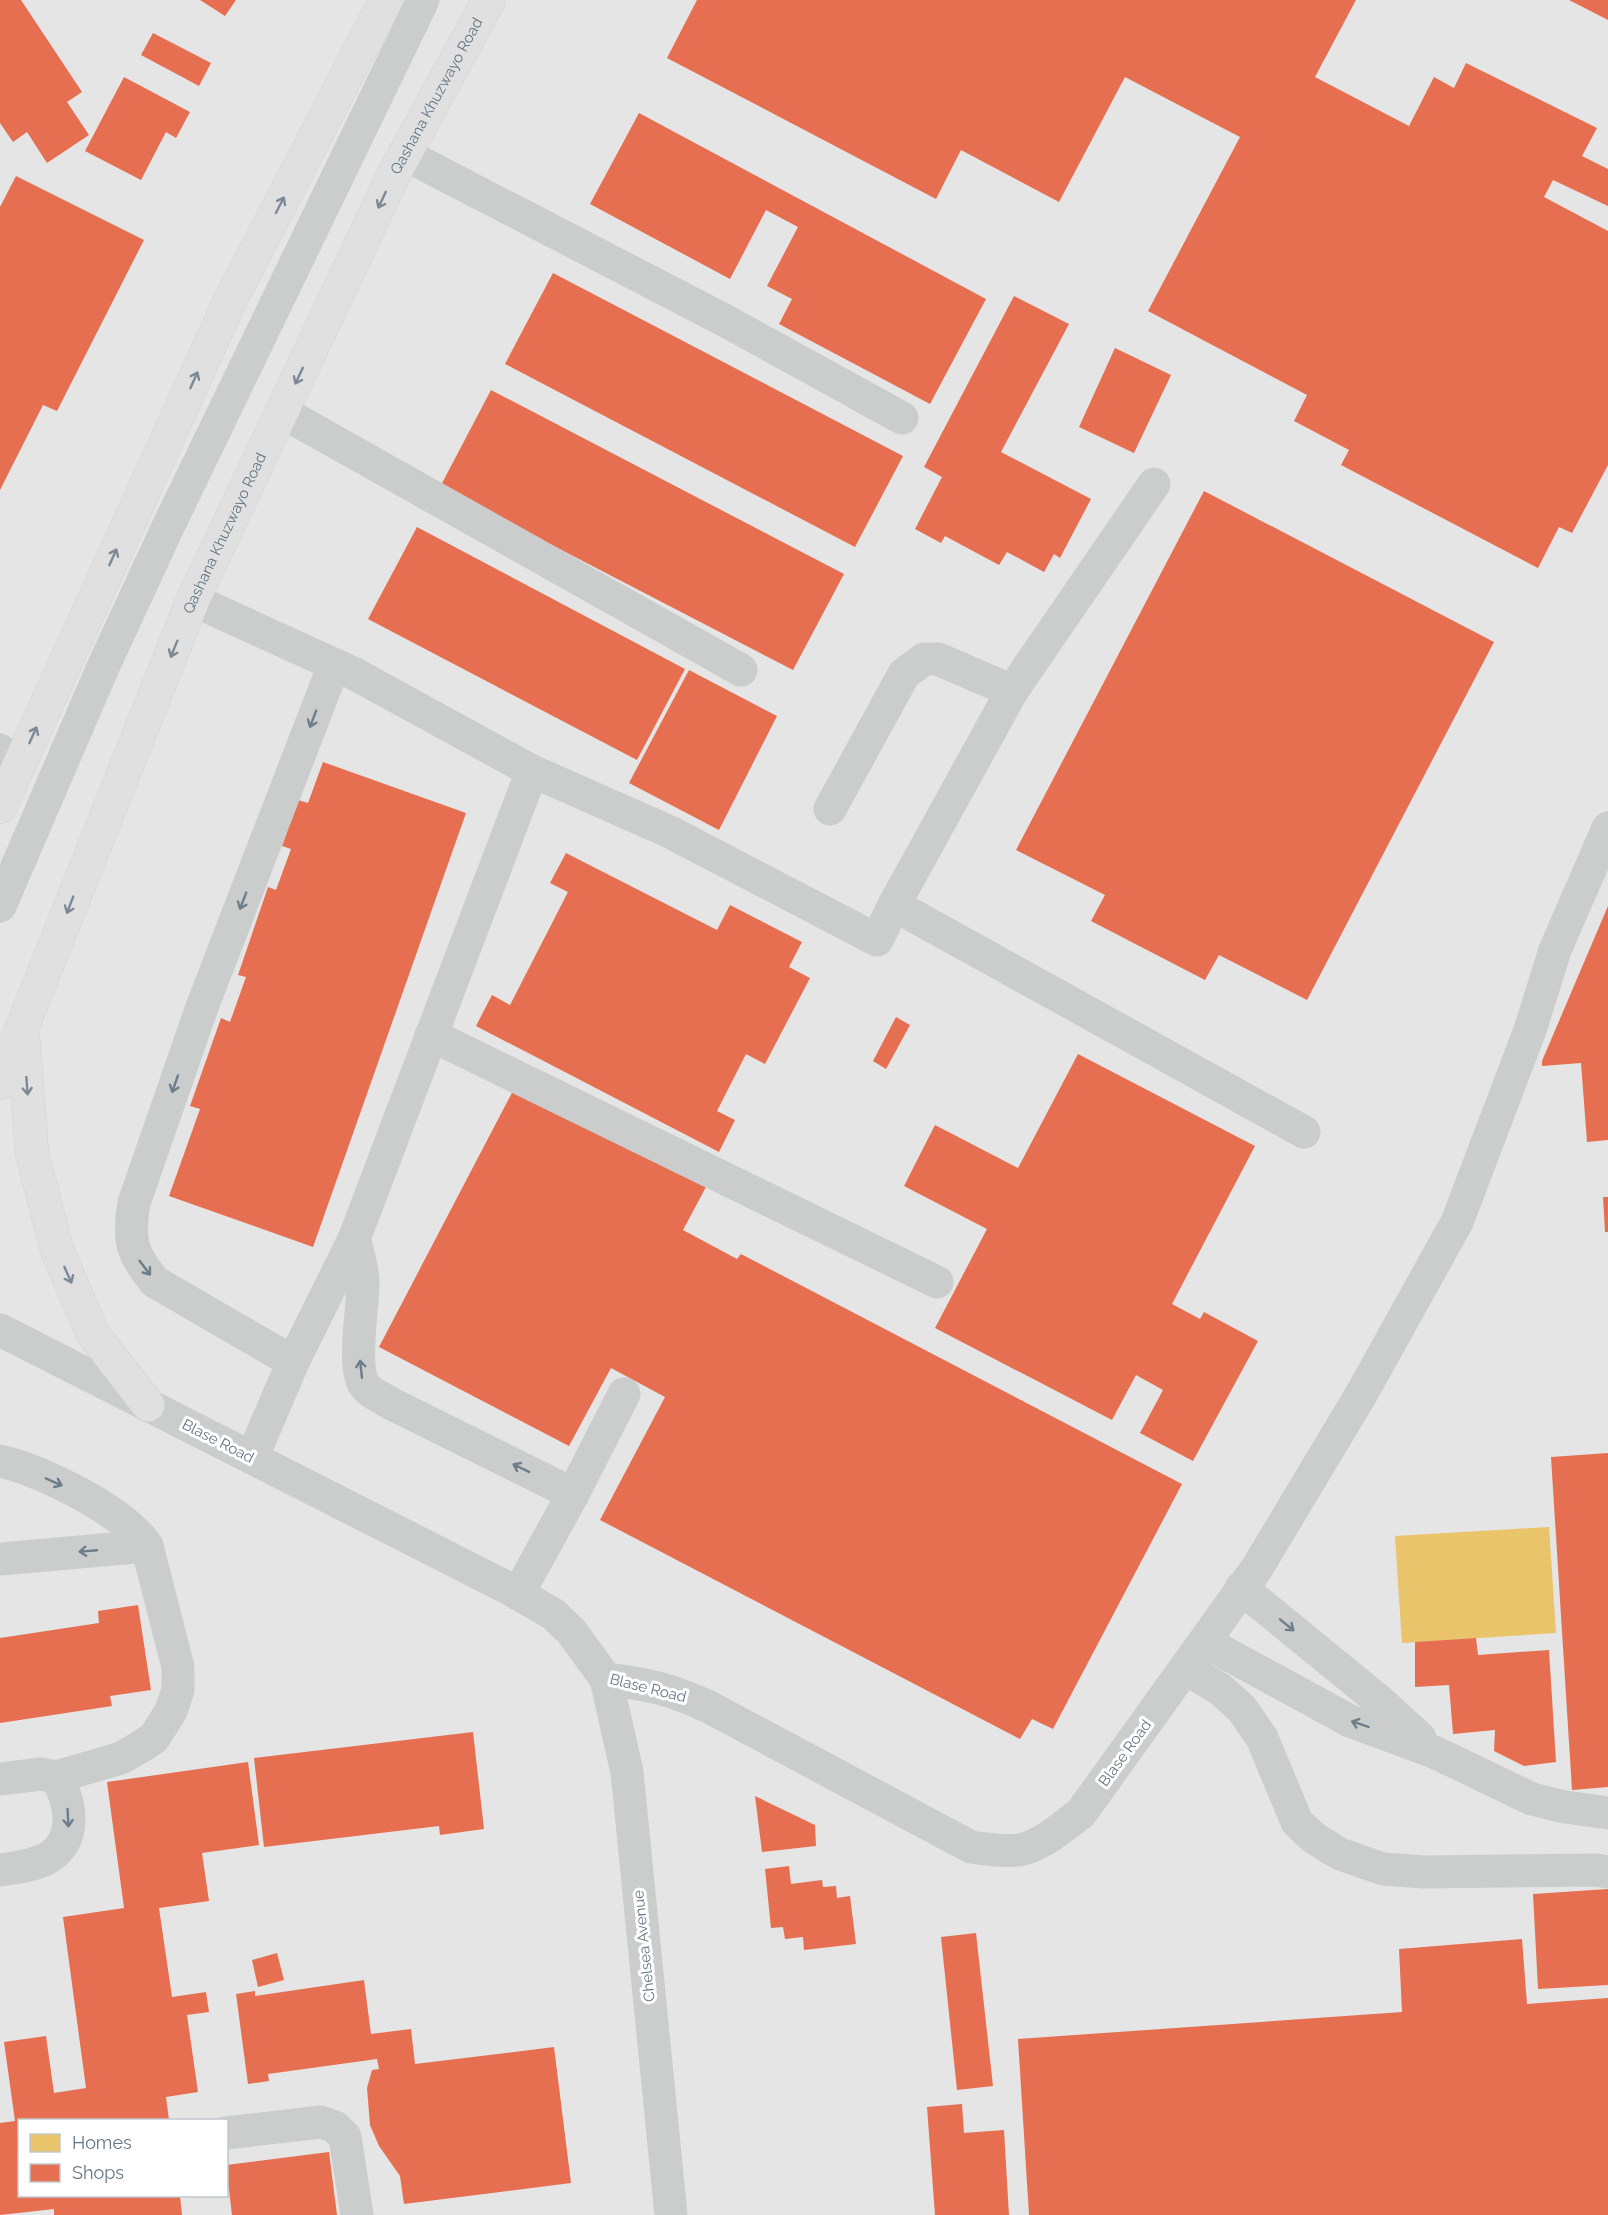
<svg xmlns="http://www.w3.org/2000/svg" width="1608" height="2215" viewBox="0 0 1608 2215" font-family="Raleway,sans-serif">
<style>
.built{fill:#e4e5e4;fill-rule:evenodd}
.homes{fill:#e9c46a}
.shops{fill:#e76f51}
.lines{fill:none;stroke-linecap:round;stroke-linejoin:round}
.major-casing{stroke:#d1d2d1;stroke-width:34}
.minor{stroke:#cbcdcd;stroke-width:33}
.major{stroke:#e0e0e0;stroke-width:33}
.oneway{stroke:#7b8a96}
.oneway2{stroke:#6c7e8a}
.labels{text-anchor:middle;stroke-width:6;stroke-linejoin:round;paint-order:stroke}
.street-label{font-size:15px;fill:#627583;stroke:#fff}
</style>
<rect width="100%" height="100%" fill="#f4f4f1"/>
<path class="built" d="M0,0h1608v2215h-1608zM20,2120h206v76h-206z"/>
<path class="homes" d="M1549,1527l7,106 -154,10 -7,-107z"/>
<g class="shops">
<path d="M0,0h21l61,92 -15,10 22,33 -42,28 -20,-31 -14,10 -13,-19z"/>
<path d="M200,0h36l-11,16z"/>
<path d="M697,0h659l-41,77 94,49 25,-49 20,11 12,-25 131,65 -15,28 26,13v37l-55,-26 -9,17 64,34v234l-36,68 -13,-6 -21,41 -197,-103 8,-15 -55,-29 13,-26 -159,-84 92,-174 -115,-60 -66,125 -98,-52 -25,49 -269,-141z"/>
<path d="M1569,0h39v20z"/>
<path d="M153,33l58,30 -12,23 -58,-31z"/>
<path d="M124,77l66,35 -14,26 -10,-6 -25,48 -56,-29z"/>
<path d="M639,113l347,186 -56,105 -151,-80 13,-25 -25,-13 31,-59 -32,-17 -36,69 -140,-75z"/>
<path d="M16,176l128,64 -87,171 -14,-6 -43,85v-283z"/>
<path d="M553,273l350,183 -48,91 -350,-183z"/>
<path d="M1014,296l55,28 -68,128 90,47 -31,59 -6,-4 -10,18 -37,-20 -8,13 -54,-29 -4,7 -26,-14 27,-52 -18,-10z"/>
<path d="M1115,348l56,27 -37,78 -55,-26z"/>
<path d="M491,390l353,184 -51,96 -353,-183z"/>
<path d="M1204,491l290,151 -187,358 -88,-45 -14,25 -114,-59 14,-26 -89,-45z"/>
<path d="M417,527l268,142 -48,91 -269,-141z"/>
<path d="M689,670l88,46 -58,114 -90,-47z"/>
<path d="M323,762l143,51 -153,434 -144,-51 31,-87 -10,-3 31,-88 9,4 16,-45 -8,-2 30,-88 8,3 15,-41 -9,-3 16,-46 10,3z"/>
<path d="M566,853l151,77 13,-25 72,37 -13,25 21,11 -45,86 -19,-10 -29,57 18,9 -16,32 -243,-126 16,-31 18,10 58,-113 -18,-9z"/>
<path d="M1608,906v234l-21,2 -6,-79 -39,3v-5z"/>
<path d="M896,1017l14,8 -24,44 -13,-8z"/>
<path d="M1078,1054l177,92 -83,158 28,15 4,-7 54,29 -65,120 -53,-28 23,-43 -27,-15 -24,45 -177,-92 52,-99 -83,-43 31,-61 83,43z"/>
<path d="M515,1087l191,100 -23,43 54,29 4,-5 441,230 -129,245 -21,-10 -12,20 -420,-219 65,-123 -54,-29 -42,78 -190,-99z"/>
<path d="M1603,1197h5v35h-3z"/>
<path d="M1608,1453v334l-36,3 -21,-333z"/>
<path d="M138,1605l13,85 -41,6 2,10 -112,17v-85l99,-15 -1,-12z"/>
<path d="M1476,1638l2,17 71,-5 7,112 -32,4 -30,-15 1,-21 -42,4 -4,-49 -34,2v-45z"/>
<path d="M473,1732l11,97 -44,6 -1,-9 -175,21 -10,-89z"/>
<path d="M248,1762l11,83 -57,8 7,48 -50,7 13,89 34,-5 3,20 -22,3 11,77 -32,5 3,23h-149v76h160l2,19h-128v-6l-54,6v-92l15,-2 -11,-79 42,-6 8,57 32,-5 -23,-171 61,-9 -17,-126z"/>
<path d="M755,1796l60,29 1,21 -54,6z"/>
<path d="M789,1866l2,18 31,-4 1,7 13,-1 1,12 13,-2 6,48 -52,6 -1,-13 -18,2 -2,-12 -12,1 -6,-59z"/>
<path d="M1608,1889v96l-70,4 -5,-95z"/>
<path d="M976,1933l17,153 -36,4 -16,-153z"/>
<path d="M1522,1939l5,65 81,-6v217h-579l-11,-176 384,-27 -3,-63z"/>
<path d="M277,1953l7,27 -26,7 -6,-27z"/>
<path d="M364,1980l7,54 40,-5 4,35 139,-17 17,136 -167,21 -4,-28 -21,-30 -9,-21 -3,-37 5,-18 7,-1 -2,-10 -109,15 1,7 -21,3 -12,-90 19,-3v5z"/>
<path d="M962,2104l2,29 40,-3 5,85h-74l-8,-108z"/>
<path d="M329,2152l8,63h-105l-6,-50z"/>
</g>
<g class="lines">
<defs>
<g id="major">
<path d="M0,807l230,-506 156,-301"/>
<path d="M23,1035l9,118 25,97 36,84 55,71"/>
<path id="s1" d="M0,1083l193,-483 201,-426 95,-174"/>
</g>
</defs>
<use href="#major" class="major-casing"/>
<g class="minor">
<path d="M404,154l320,166 178,98"/>
<path d="M282,412l459,258"/>
<path d="M193,600l160,73 179,98 138,61 207,108 17,-35 410,227"/>
<path d="M0,750l17,19"/>
<path d="M830,809l74,-135 20,-15h14l74,32"/>
<path d="M894,905l118,-214 142,-207"/>
<path d="M0,906l104,-241 63,-136 256,-529"/>
<path d="M431,1035l506,247"/>
<path d="M354,1239c4,13 8,27 9,41 1,25 -12,87 2,106 6,8 19,13 27,18l181,90"/>
<path d="M0,1330l508,258 45,26 18,17 35,48 21,93 44,443"/>
<path d="M293,1362l-138,-80c-24,-29 -27,-42 -21,-79l68,-196 132,-342"/>
<path d="M252,1458l41,-96 61,-123 178,-468"/>
<path d="M0,1461c42,10 123,49 147,85l31,121v23l-7,21 -17,27 -14,9 -19,11 -65,19"/>
<path d="M0,1559l147,-13"/>
<path d="M1241,1588l136,111 43,39"/>
<path d="M518,1594l55,-100 51,-100"/>
<path d="M1205,1642l145,79 84,31 98,47 33,8 43,6"/>
<path d="M1186,1669l34,20 22,20 20,29 35,84 17,16 26,16 43,15 41,3 173,-2 11,2"/>
<path d="M606,1679c41,5 65,10 103,28l262,140c16,2 32,5 48,3 23,-4 44,-24 62,-37l176,-245 105,-175 95,-171 73,-192 25,-80 53,-122"/>
<path d="M0,1779l41,-5 15,3c16,26 22,65 -10,82 -14,7 -31,9 -46,11"/>
<path d="M226,2133l95,-11 14,5 10,10 12,78"/>
</g>
<use href="#major" class="major"/>
</g>
<defs><path id="oneway-shaft" d="M-6 0H5M1.5-3L5.5 0L1.5 3" fill="none" stroke-width="1.6" stroke-linecap="round" stroke-linejoin="round" transform="scale(1.5)"/></defs>
<g class="oneway">
<use href="#oneway-shaft" transform="translate(382 200) rotate(115)"/>
<use href="#oneway-shaft" transform="translate(280 205) rotate(-63)"/>
<use href="#oneway-shaft" transform="translate(299 376) rotate(115)"/>
<use href="#oneway-shaft" transform="translate(194 380) rotate(-66)"/>
<use href="#oneway-shaft" transform="translate(113 557) rotate(-66)"/>
<use href="#oneway-shaft" transform="translate(174 649) rotate(112)"/>
<use href="#oneway-shaft" transform="translate(33 735) rotate(-66)"/>
<use href="#oneway-shaft" transform="translate(70 905) rotate(111)"/>
<use href="#oneway-shaft" transform="translate(27 1086) rotate(86)"/>
<use href="#oneway-shaft" transform="translate(68 1275) rotate(66)"/>
</g>
<g class="oneway2">
<use href="#oneway-shaft" transform="translate(313 719) rotate(111)"/>
<use href="#oneway-shaft" transform="translate(243 901) rotate(111)"/>
<use href="#oneway-shaft" transform="translate(175 1084) rotate(109)"/>
<use href="#oneway-shaft" transform="translate(145 1268) rotate(53)"/>
<use href="#oneway-shaft" transform="translate(361 1369) rotate(-96)"/>
<use href="#oneway-shaft" transform="translate(521 1468) rotate(-154)"/>
<use href="#oneway-shaft" transform="translate(54 1482) rotate(24)"/>
<use href="#oneway-shaft" transform="translate(88 1551) rotate(175)"/>
<use href="#oneway-shaft" transform="translate(1287 1625) rotate(39)"/>
<use href="#oneway-shaft" transform="translate(1360 1724) rotate(-162)"/>
<use href="#oneway-shaft" transform="translate(68 1818) rotate(87)"/>
</g>
<g class="labels">
<g class="street-label">
<text dy="5" stroke="none"><textPath href="#s1" startOffset="1080">Qashana Khuzwayo Road</textPath></text>
<text dy="5" stroke="none"><textPath href="#s1" startOffset="594">Qashana Khuzwayo Road</textPath></text>
<text transform="translate(218 1441) rotate(27)" y="5">Blase Road</text>
<text transform="translate(648 1688) rotate(14)" y="5">Blase Road</text>
<text transform="translate(1125 1753) rotate(-54)" y="5">Blase Road</text>
<text transform="translate(644 1946) rotate(-96)" y="5">Chelsea Avenue</text>
</g>
</g>
<rect x="18" y="2119" width="210" height="78" fill="#ffffff" stroke="#c0c8cd" stroke-width="1.5"/>
<rect x="30" y="2134" width="30" height="18" fill="#e9c46a" stroke="#c0c8cd" stroke-width="1.5"/>
<text x="72" y="2149" font-size="18" fill="#627583">Homes</text>
<rect x="30" y="2164" width="30" height="18" fill="#e76f51" stroke="#c0c8cd" stroke-width="1.5"/>
<text x="72" y="2179" font-size="18" fill="#627583">Shops</text>
</svg>
